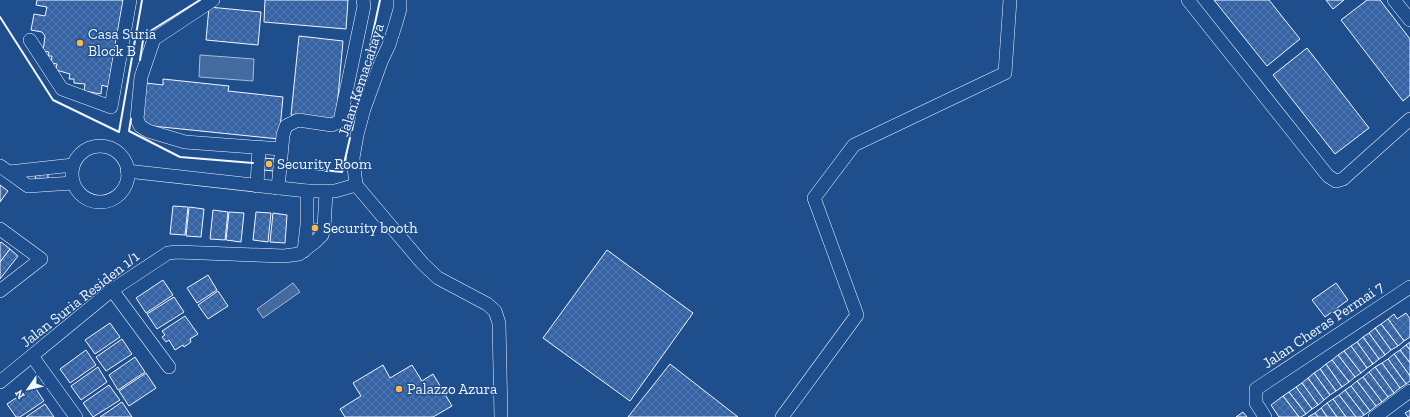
<svg xmlns="http://www.w3.org/2000/svg" width="1410" height="417" viewBox="0 0 1410 417" font-family="'Zilla Slab',serif">
<style>
.water{fill:#446ba0;stroke:#a8bbd7}
.building{fill:url(#building-cross-hatch);stroke:#f2f6ff}
.lines{fill:none;stroke-linecap:round;stroke-linejoin:round}
.minor-casing{stroke:#f2f6ff;stroke-width:14}
.minor{stroke:#1f4e8c;stroke-width:13}
.wall{stroke:#f2f6ff;stroke-width:2}
.poi-dot{fill:#ffb74d;stroke:#1f4e8c;stroke-width:1.5}
.labels{text-anchor:middle;stroke-width:3;stroke-linejoin:round;paint-order:stroke}
.poi-label{font-size:15px;fill:#f2f6ff;stroke:#1f4e8c;text-anchor:start}
.street-label{font-size:15px;fill:#f2f6ff;stroke:#1f4e8c}
</style>
<defs>
<pattern id="building-cross-hatch" width="8" height="8" patternUnits="userSpaceOnUse"><rect width="8" height="8" fill="#3563a3"/><path d="M0 0l8 8M0 8l8-8" fill="none" stroke="#537ab1"/></pattern>
</defs>
<rect width="100%" height="100%" fill="#1f4e8c"/>
<g class="water">
<path d="M200,55l54,4 -1,22 -54,-4z"/>
<path d="M293,283l7,9 -37,26 -6,-9z"/>
</g>
<g class="building">
<path d="M37,0h86l-15,87 -6,-2 -1,9 -17,-3 1,-7 -11,-1v-4h-5l1,-5 -14,-4 1,-6 -6,-1 1,-7h-4l1,-4 -6,-1 2,-15 -3,-4 -11,-2 3,-16 11,2 2,-9 -11,-2z"/>
<path d="M265,0h83l-2,29 -82,-7z"/>
<path d="M1214,0h55l31,39 -33,27z"/>
<path d="M1326,0h18l-11,9z"/>
<path d="M1367,0h13l30,39v56l-7,6 -62,-81z"/>
<path d="M209,7l52,5 -3,33 -52,-5z"/>
<path d="M299,36l44,5 -7,78 -45,-4z"/>
<path d="M1307,48l62,80 -34,26 -62,-79z"/>
<path d="M163,79l66,7 -1,5 55,6 -4,42 -137,-14 4,-42 17,2z"/>
<path d="M253,157l33,3 -1,12 -33,-3z"/>
<path d="M48,174v6l-12,1 -1,-6z"/>
<path d="M0,185l8,6 -8,11z"/>
<path d="M173,206l15,1 -3,28 -15,-1z"/>
<path d="M189,207l15,2 -3,28 -15,-1z"/>
<path d="M213,210l15,2 -3,28 -15,-1z"/>
<path d="M229,212l15,1 -3,29 -15,-2z"/>
<path d="M256,212l15,1 -3,29 -15,-2z"/>
<path d="M273,213l14,2 -2,28 -15,-1z"/>
<path d="M312,223l7,1 -1,9 -7,-1z"/>
<path d="M1,242l9,7 -10,13v-19z"/>
<path d="M10,249l8,7 -18,23v-17z"/>
<path d="M607,250l86,63 -63,88 -87,-63z"/>
<path d="M208,275l9,15 -20,13 -10,-15z"/>
<path d="M163,280l10,15 -27,18 -10,-15z"/>
<path d="M1336,283l12,17 -23,17 -13,-17z"/>
<path d="M218,291l10,15 -20,13 -10,-14z"/>
<path d="M174,297l10,15 -27,17 -10,-15z"/>
<path d="M1406,313l4,6v18l-6,4 -16,-22 6,-5 3,5z"/>
<path d="M185,316l13,18 -8,5 1,3 -7,5 -1,-2 -8,5 -6,-10 -3,2 -4,-5 3,-2 -3,-4z"/>
<path d="M1388,319l16,22 -6,5 -17,-22z"/>
<path d="M110,323l10,14 -25,17 -10,-14z"/>
<path d="M1381,324l17,22 -7,4 -16,-22z"/>
<path d="M1375,328l16,22 -6,5 -16,-22z"/>
<path d="M1369,333l16,22 -6,4 -16,-22z"/>
<path d="M1363,337l16,22 -6,5 -16,-22z"/>
<path d="M122,339l10,15 -26,17 -10,-14z"/>
<path d="M1357,342l16,22 -6,4 -16,-22z"/>
<path d="M1410,342v8l-4,-5z"/>
<path d="M1406,345l4,5v13l-10,-13z"/>
<path d="M1351,346l16,22 -6,5 -17,-22z"/>
<path d="M86,350l10,15 -26,18 -10,-14z"/>
<path d="M1400,350l10,13v13l-16,-22z"/>
<path d="M1344,351l17,22 -6,4 -17,-22z"/>
<path d="M1394,354l16,22v5l-4,3 -18,-25z"/>
<path d="M1338,355l17,22 -6,5 -17,-22z"/>
<path d="M135,357l10,15 -27,18 -9,-15z"/>
<path d="M1388,359l18,25 -6,4 -18,-25z"/>
<path d="M1332,360l17,22 -7,5 -16,-23z"/>
<path d="M1382,363l18,25 -6,5 -19,-26z"/>
<path d="M670,364l68,53h-110z"/>
<path d="M1326,364l16,23 -6,4 -16,-22z"/>
<path d="M383,365l7,13 22,-13 10,16 11,-7 19,32 -19,11h-88l-5,-8 21,-13 -8,-13z"/>
<path d="M98,367l9,15 -26,18 -10,-14z"/>
<path d="M1375,367l19,26 -6,4 -19,-25z"/>
<path d="M1320,369l16,22 -6,4 -16,-22z"/>
<path d="M1369,372l19,25 -6,5 -19,-25z"/>
<path d="M146,373l10,15 -27,18 -10,-15z"/>
<path d="M1314,373l16,22 -6,5 -16,-22z"/>
<path d="M1363,377l19,25 -6,4 -19,-25z"/>
<path d="M1308,378l16,22 -6,5 -16,-22z"/>
<path d="M1357,381l19,25 -6,5 -19,-25z"/>
<path d="M1302,383l16,22 -6,4 -16,-22z"/>
<path d="M109,385l11,15 -27,17 -10,-14z"/>
<path d="M34,386l10,15 -24,16h-4l-9,-13z"/>
<path d="M1351,386l19,25 -6,4 -19,-25z"/>
<path d="M1296,387l16,22 -6,5 -17,-22z"/>
<path d="M1345,390l19,25 -3,2h-5l-17,-22z"/>
<path d="M1289,392l17,22 -5,3h-2l-16,-21z"/>
<path d="M1339,395l17,22h-10l-13,-18z"/>
<path d="M1283,396l16,21h-20l-8,-12z"/>
<path d="M1333,399l13,18h-9l-10,-14z"/>
<path d="M122,402l10,15h-32z"/>
<path d="M1327,403l10,14h-10l-6,-9z"/>
<path d="M45,404l9,13h-28z"/>
<path d="M1321,408l6,9h-9l-3,-4z"/>
<path d="M1410,410v7h-2l-3,-4z"/>
<path d="M1243,412l4,5h-11z"/>
<path d="M1315,413l3,4h-10z"/>
</g>
<g class="lines">
<defs>
<g id="minor">
<path d="M213,0l-59,39 -13,38 -4,42 3,7 8,5 37,11 96,7"/>
<path d="M400,0v9l-4,14 -7,22 -8,17 -17,47 -7,26 -4,23 3,27 67,79 15,14 49,26 8,7 4,12 2,94"/>
<path d="M1188,0l140,176 8,5 7,-2 67,-60"/>
<path d="M1394,0l16,20"/>
<path d="M30,40l32,49 49,18 19,-107"/>
<circle cx="100" cy="174" r="28"/>
<path d="M0,166l28,20 45,-3"/>
<path d="M127,171l180,20h28l21,-6"/>
<path d="M9,172l64,-7"/>
<path d="M257,186l2,-39"/>
<path d="M278,188l5,-53 3,-9 12,-6 34,5 8,-4 24,-115 -1,-6"/>
<path d="M0,229l41,30 -41,32"/>
<path d="M304,251l3,-26v-34"/>
<path d="M112,290l57,77"/>
<path d="M32,356l44,61"/>
<path d="M0,382l112,-92 56,-37 9,-1 107,4 15,-2 16,-12 7,-7 2,-7 2,-36"/>
<path d="M782,417l75,-102 -43,-117 40,-53 151,-72 5,-73"/>
<path d="M1265,417l-9,-14v-14l154,-102"/>
<path d="M1375,417l35,-26"/>
</g>
</defs>
<use href="#minor" class="minor-casing"/>
<use href="#minor" class="minor"/>
<g class="wall">
<path d="M0,17l53,83 66,32 23,-132"/>
<path d="M140,60l3,-20 9,-10 48,-30"/>
<path d="M131,119l-2,12 51,26 73,6"/>
<path d="M352,130l28,-130"/>
<path d="M285,166l57,6 8,-34"/>
</g>
</g>
<g class="poi-dot">
<circle cx="80" cy="43" r="4"/>
<circle cx="269" cy="164" r="4"/>
<circle cx="315" cy="228" r="4"/>
<circle cx="399" cy="389" r="4"/>
</g>
<g class="labels">
<g class="poi-label">
<text x="88" y="39">Casa Suria<tspan x="88" dy="17">Block B</tspan></text>
<text x="277" y="169">Security Room</text>
<text x="323" y="233">Security booth</text>
<text x="407" y="394">Palazzo Azura</text>
</g>
<g class="street-label">
<text transform="translate(361 80) rotate(-72)" y="5">Jalan Kemacahaya</text>
<text transform="translate(80 299) rotate(-38)" y="5">Jalan Suria Residen 1/1</text>
<text transform="translate(1323 325) rotate(-34)" y="5">Jalan Cheras Permai 7</text>
</g>
</g>
<g transform="translate(28 389) rotate(236)" stroke="#1f4e8c" stroke-width="3" paint-order="stroke">
<path d="M0-3L7 15L0 10L-7 15Z" fill="#f2f6ff"/>
<text y="-6" font-size="11" font-weight="bold" text-anchor="middle" fill="#f2f6ff">N</text>
</g>
</svg>
